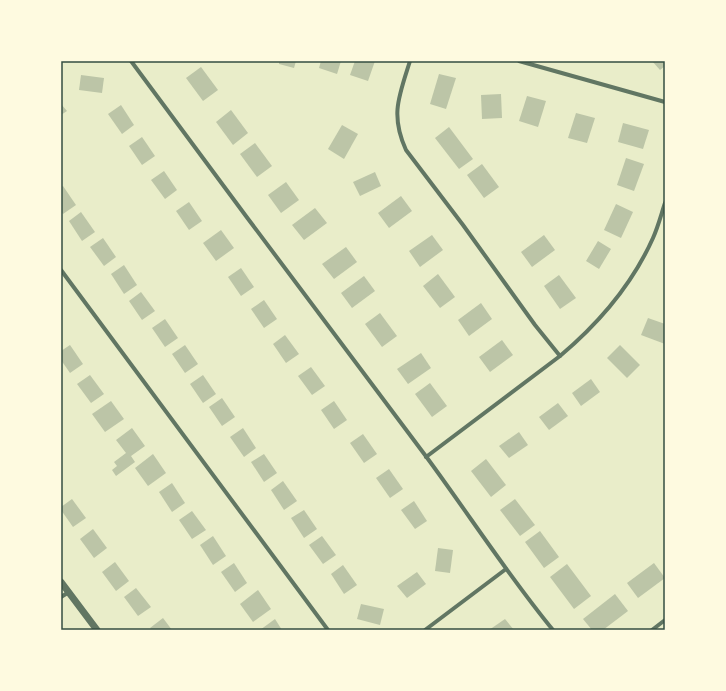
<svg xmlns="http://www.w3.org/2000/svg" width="726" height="691" viewBox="0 0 726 691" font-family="'Sofia Sans Condensed',sans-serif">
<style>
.building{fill:#bcc5a7}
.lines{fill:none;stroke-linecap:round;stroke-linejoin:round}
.minor{stroke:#617663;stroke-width:4}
.tertiary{stroke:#617663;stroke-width:7}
.neatline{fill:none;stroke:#344e41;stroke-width:1.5}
</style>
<rect width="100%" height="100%" fill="#e9edc9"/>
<g class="building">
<path d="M279,61h17l-2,7 -15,-4z"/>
<path d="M321,61h20l-4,13 -18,-6z"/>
<path d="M355,61h20l-7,20 -18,-6z"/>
<path d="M652,61h13v5l-5,4z"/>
<path d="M201,67l17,23 -15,11 -17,-23z"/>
<path d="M439,74l17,4 -10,31 -16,-5z"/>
<path d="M81,75l23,3 -2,15 -23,-3z"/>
<path d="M501,94l1,24 -20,1 -1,-24z"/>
<path d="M527,96l19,5 -8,26 -19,-6z"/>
<path d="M61,104l6,7 -6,4z"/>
<path d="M121,105l13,20 -12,9 -14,-20z"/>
<path d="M231,110l17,23 -15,12 -17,-23z"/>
<path d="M576,113l19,5 -8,25 -19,-5z"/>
<path d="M623,123l26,7 -6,19 -25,-7z"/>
<path d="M342,125l16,9 -14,25 -16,-10z"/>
<path d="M449,127l24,32 -14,10 -24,-31z"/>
<path d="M142,137l13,19 -13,9 -13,-19z"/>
<path d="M255,143l17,23 -15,11 -17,-23z"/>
<path d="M626,158l18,6 -10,27 -17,-6z"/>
<path d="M482,164l17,23 -15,11 -17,-23z"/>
<path d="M164,171l13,19 -12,9 -14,-19z"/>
<path d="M375,172l6,14 -21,10 -7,-14z"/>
<path d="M286,182l13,18 -18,13 -13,-18z"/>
<path d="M63,186l13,19 -13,9 -2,-3v-24z"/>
<path d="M401,196l11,15 -23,17 -11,-15z"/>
<path d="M189,202l13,19 -13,9 -13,-19z"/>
<path d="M616,204l17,8 -12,26 -17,-8z"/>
<path d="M315,208l12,15 -23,17 -12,-15z"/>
<path d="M81,212l14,20 -13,9 -13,-20z"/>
<path d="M221,230l13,18 -18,13 -13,-18z"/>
<path d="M432,235l11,15 -23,17 -11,-16z"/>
<path d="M544,235l11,15 -23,17 -11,-15z"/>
<path d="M103,238l13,19 -12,9 -14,-19z"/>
<path d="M598,241l13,8 -12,20 -13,-8z"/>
<path d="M346,247l11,15 -23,17 -12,-15z"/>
<path d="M124,265l13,20 -13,9 -13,-20z"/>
<path d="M241,268l13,19 -13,9 -13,-19z"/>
<path d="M438,274l17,23 -15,11 -17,-22z"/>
<path d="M559,275l17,23 -16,11 -16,-23z"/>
<path d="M364,276l11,15 -23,17 -11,-15z"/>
<path d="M141,292l14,19 -13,9 -13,-19z"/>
<path d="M264,300l13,19 -13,9 -13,-19z"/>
<path d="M481,303l11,16 -23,17 -11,-16z"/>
<path d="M380,313l17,23 -15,11 -17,-23z"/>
<path d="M648,318l17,6v20l-24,-9z"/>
<path d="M165,319l13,19 -13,9 -13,-19z"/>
<path d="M285,335l14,19 -13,9 -13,-19z"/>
<path d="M502,340l11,15 -23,17 -11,-15z"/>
<path d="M70,345l13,19 -13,9 -9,-13v-9z"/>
<path d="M185,345l13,19 -13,9 -13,-19z"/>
<path d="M620,345l20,20 -13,13 -20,-20z"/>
<path d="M421,353l10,15 -23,16 -11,-15z"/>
<path d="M311,367l14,19 -13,9 -14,-19z"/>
<path d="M90,375l14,19 -13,9 -14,-19z"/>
<path d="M203,375l13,19 -13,9 -13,-19z"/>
<path d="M591,379l9,13 -19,14 -9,-13z"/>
<path d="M430,383l17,23 -15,11 -17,-23z"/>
<path d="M222,398l13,19 -13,9 -13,-19z"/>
<path d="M111,401l13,18 -19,13 -13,-18z"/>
<path d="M334,401l13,19 -13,9 -13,-19z"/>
<path d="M558,403l10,13 -19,14 -10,-13z"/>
<path d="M132,428l13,18 -14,10 4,6 -19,14 -4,-6 5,-4 -3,-4 12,-9 -10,-13z"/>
<path d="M243,428l13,20 -12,9 -14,-20z"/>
<path d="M519,432l9,13 -19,13 -10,-12z"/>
<path d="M363,434l14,20 -13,9 -14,-20z"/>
<path d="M153,454l13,19 -18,13 -13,-18z"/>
<path d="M264,454l13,19 -13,9 -13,-20z"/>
<path d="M486,459l20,26 -15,12 -20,-26z"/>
<path d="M389,469l14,20 -13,9 -14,-20z"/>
<path d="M283,481l14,20 -13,9 -13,-20z"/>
<path d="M172,483l13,20 -13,9 -13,-20z"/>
<path d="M72,499l14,19 -13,9 -12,-17v-3z"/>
<path d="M515,499l20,26 -15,11 -20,-26z"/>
<path d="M414,501l13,20 -12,8 -14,-19z"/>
<path d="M304,510l13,19 -13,9 -13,-20z"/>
<path d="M192,511l14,19 -14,9 -13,-19z"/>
<path d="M93,529l14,19 -13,10 -14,-19z"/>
<path d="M540,531l19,26 -15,11 -19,-26z"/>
<path d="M213,536l13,20 -13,9 -13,-20z"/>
<path d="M322,536l14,19 -13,9 -14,-19z"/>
<path d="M438,548l15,2 -3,23 -15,-2z"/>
<path d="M115,562l14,19 -13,10 -14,-19z"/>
<path d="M234,563l13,20 -12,9 -14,-20z"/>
<path d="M654,563l11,15 -27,20 -11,-15z"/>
<path d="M567,564l24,32 -17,13 -24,-32z"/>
<path d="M343,565l14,20 -13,9 -13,-20z"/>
<path d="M417,572l9,12 -19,14 -10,-12z"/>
<path d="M136,588l15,19 -13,9 -14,-19z"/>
<path d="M258,590l13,19 -18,13 -13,-18z"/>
<path d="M615,594l13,17 -25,19h-11l-9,-11z"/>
<path d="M361,604l23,5 -4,16 -23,-6z"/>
<path d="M163,618l9,12h-20l-2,-2z"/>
<path d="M275,619l7,11h-22z"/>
<path d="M505,619l9,11h-25z"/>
</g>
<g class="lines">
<g class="minor">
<path d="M131,61c97,132 196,263 294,394 43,58 82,119 128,175"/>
<path d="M410,61c-11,35 -20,54 -4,89l57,75 72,100 25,31"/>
<path d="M519,61l146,41"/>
<path d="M61,270l267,360"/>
<path d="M426,457l134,-101c38,-32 72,-71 93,-118 5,-11 8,-23 12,-35"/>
<path d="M61,597l8,-5"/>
<path d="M425,630l81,-61"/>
<path d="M652,630l13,-10"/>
</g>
<path class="tertiary" d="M61,582l36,48"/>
</g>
<rect width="726" height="691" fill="none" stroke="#fefae0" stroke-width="124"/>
<rect x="62" y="62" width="602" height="567" class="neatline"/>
</svg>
